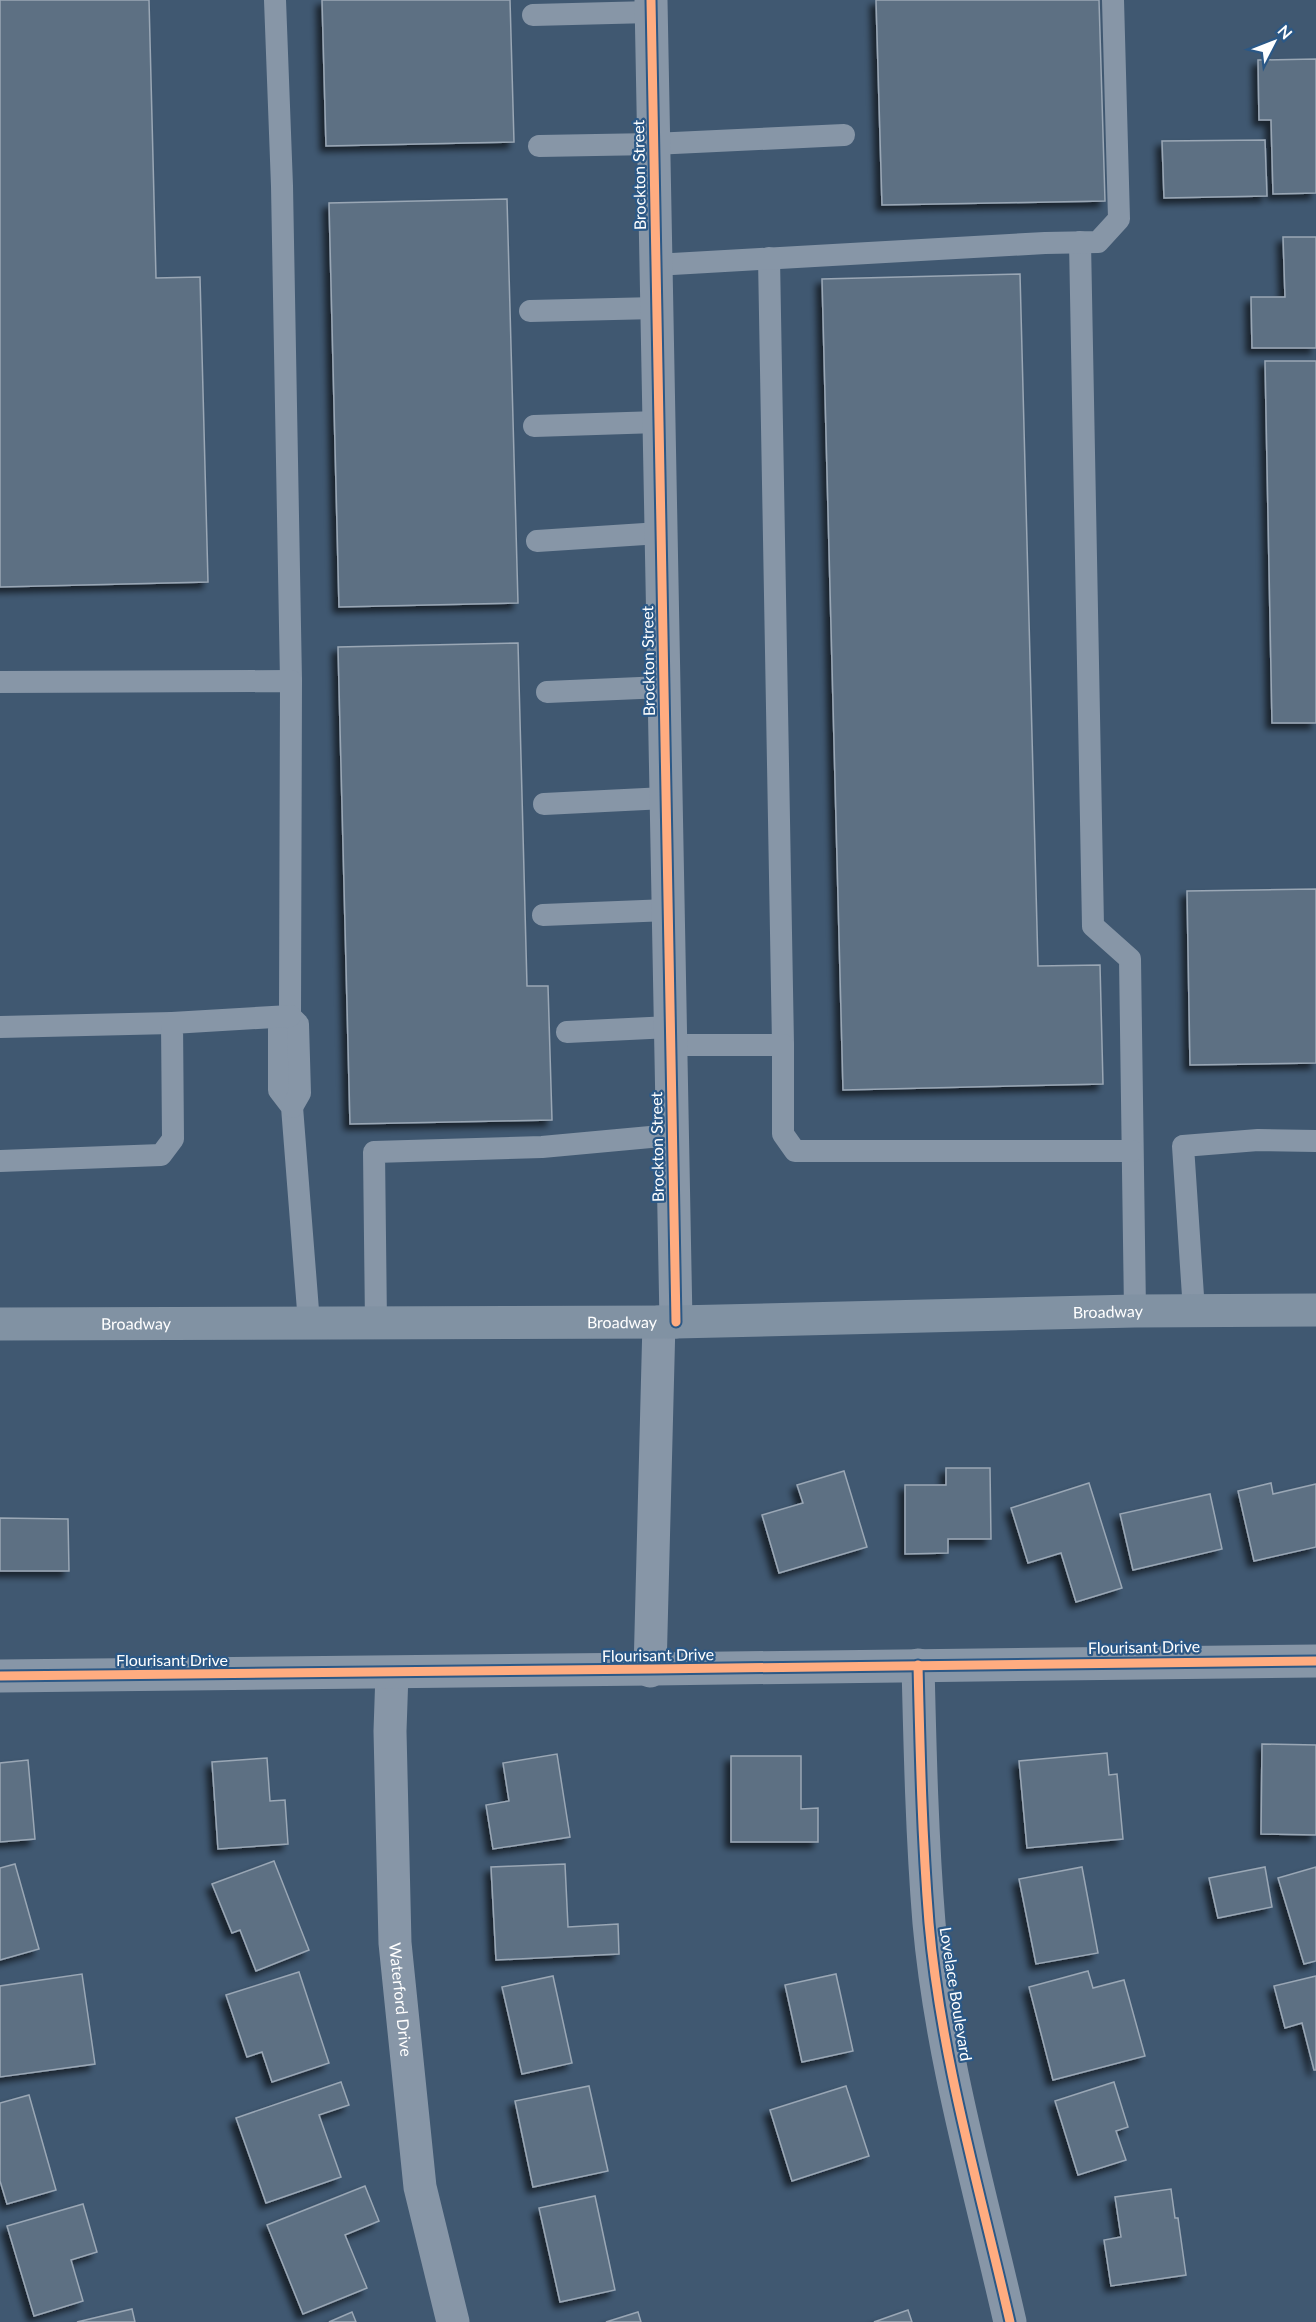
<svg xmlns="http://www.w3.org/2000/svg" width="1316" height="2322" viewBox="0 0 1316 2322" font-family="Lato,sans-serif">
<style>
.building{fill:#5d7083;stroke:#9aa7b5;stroke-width:1.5;filter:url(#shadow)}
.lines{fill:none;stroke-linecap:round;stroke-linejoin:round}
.lane{stroke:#8796a7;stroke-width:22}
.street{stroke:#8796a7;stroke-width:33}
.secondary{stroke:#8192a3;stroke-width:33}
.cycleway-casing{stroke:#2b5886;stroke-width:13}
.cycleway{stroke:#ffac80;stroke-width:9}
.labels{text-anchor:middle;stroke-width:4.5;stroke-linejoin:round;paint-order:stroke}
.street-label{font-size:16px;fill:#fff;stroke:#2b5886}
</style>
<defs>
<filter id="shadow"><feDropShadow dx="-5.5" dy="5.5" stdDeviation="3" flood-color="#0009"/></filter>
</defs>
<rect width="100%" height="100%" fill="#405871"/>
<g class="building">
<path d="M0,0h149l7,278 44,-1 8,305 -208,5z"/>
<path d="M322,0h188l4,142 -188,4z"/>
<path d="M876,0h223l6,201 -223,4z"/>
<path d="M1316,59v134l-43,1 -2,-74h-12l-1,-60z"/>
<path d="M1265,140l2,56 -103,2 -2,-57z"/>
<path d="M507,199l11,404 -179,4 -10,-404z"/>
<path d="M1283,237h33v111h-64l-1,-51h34z"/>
<path d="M1020,274l18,692 62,-1 3,119 -260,6 -21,-811z"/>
<path d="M1265,361h51v362h-44z"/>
<path d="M518,643l9,343h21l4,134 -202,4 -12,-477z"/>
<path d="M1316,889v174l-126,2 -3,-174z"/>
<path d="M946,1468h44l1,71h-43v14l-43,1v-69h41z"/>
<path d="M844,1471l23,76 -88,26 -17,-58 41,-12 -6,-18z"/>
<path d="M1089,1483l33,105 -46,14 -15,-49 -33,10 -17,-55z"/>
<path d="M1271,1483l2,11 43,-10v63l-62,14 -16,-70z"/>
<path d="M1210,1494l12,55 -89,21 -13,-56z"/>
<path d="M0,1518l68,1 1,52h-69z"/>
<path d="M1262,1744l54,1v90l-55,-1z"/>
<path d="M1107,1753l2,22 8,-1 6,65 -96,9 -8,-87z"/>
<path d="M557,1754l13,83 -77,12 -7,-44 23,-4 -6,-38z"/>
<path d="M731,1756h70v53l17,-1v34h-87z"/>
<path d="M267,1758l3,43 15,-1 3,44 -70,5 -6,-87z"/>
<path d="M28,1760l7,79 -35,3v-79z"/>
<path d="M274,1861l35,89 -53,21 -16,-41 -8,3 -20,-49z"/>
<path d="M15,1864l24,85 -39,11v-92z"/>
<path d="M565,1864l3,63 50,-3 1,30 -123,6 -5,-93z"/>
<path d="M1082,1867l16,86 -62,11 -17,-85z"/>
<path d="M1265,1867l7,40 -54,11 -9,-40z"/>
<path d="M1316,1867v94l-12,3 -26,-86z"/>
<path d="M1088,1971l5,17 31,-8 21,76 -92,24 -24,-93z"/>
<path d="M299,1972l30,91 -57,19 -10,-30 -15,5 -21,-62z"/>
<path d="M82,1974l13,90 -95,13v-91z"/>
<path d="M836,1974l17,77 -51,11 -17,-77z"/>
<path d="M553,1976l19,87 -50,11 -20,-87z"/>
<path d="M1316,1976v94h-2l-12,-47 -17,5 -11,-42z"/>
<path d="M341,2082l8,23 -30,10 22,62 -75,26 -30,-85z"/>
<path d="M1114,2082l14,45 -12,4 10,29 -48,15 -23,-74z"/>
<path d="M589,2086l19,85 -75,16 -18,-86z"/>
<path d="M846,2086l23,70 -77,25 -22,-71z"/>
<path d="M29,2095l27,95 -49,14 -7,-23v-78z"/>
<path d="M365,2186l14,35 -34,14 22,53 -64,26 -36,-89z"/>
<path d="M1171,2189l4,29h3l8,57 -75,11 -7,-46 17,-3 -6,-40z"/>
<path d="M595,2196l20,94 -55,12 -21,-94z"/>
<path d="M83,2204l14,48 -26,8 12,41 -49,15 -27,-90z"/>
<path d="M132,2309l3,13h-58z"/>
<path d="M908,2310l4,12h-38z"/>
<path d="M352,2312l4,10h-27z"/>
<path d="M638,2312l3,10h-35z"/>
</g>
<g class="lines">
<g class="lane">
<path d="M275,0l7,186 9,495"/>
<path d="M533,15l118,-3"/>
<path d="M539,146l114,-2 191,-9"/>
<path d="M1080,242l13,684 37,33 5,352"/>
<path d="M769,258l14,787"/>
<path d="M655,265l390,-22 53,-1 21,-23 -6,-219"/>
<path d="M530,311l126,-3"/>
<path d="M534,426l124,-4"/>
<path d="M537,541l123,-8"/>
<path d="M0,682l291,-1 -1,335 -11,13v61l13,17 17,216"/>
<path d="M547,692l116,-5"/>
<path d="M544,804l121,-6"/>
<path d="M543,915l125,-5"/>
<path d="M290,1016l8,8 2,69 -8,14"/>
<path d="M0,1027l172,-4"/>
<path d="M567,1032l103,-5"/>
<path d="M670,1045h113v89l12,17h337"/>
<path d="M0,1161l161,-6 12,-16 -1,-116 118,-7"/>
<path d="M1194,1311l-11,-165 75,-6 58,1"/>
<path d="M376,1323l-2,-171 168,-5 130,-12"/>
</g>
<g class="street">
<path d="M651,0l25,1322"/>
<path d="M918,1665c2,85 4,172 11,258 12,135 51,267 81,399"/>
<path d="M650,1671l9,-349"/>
<path id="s1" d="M392,1673l-2,58 5,212 25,244 33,135"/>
<path d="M0,1676c439,-3 877,-11 1316,-15"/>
</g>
<path class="secondary" id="s2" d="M0,1324l676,-2 459,-11 181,-1"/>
<defs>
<g id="cycleway">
<path d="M651,0l25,1322"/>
<path d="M918,1665c2,85 4,172 11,258 12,135 51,267 81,399"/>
<path d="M0,1676c439,-3 877,-11 1316,-15"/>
</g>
</defs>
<use href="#cycleway" class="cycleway-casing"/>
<use href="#cycleway" class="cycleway"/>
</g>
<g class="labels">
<g class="street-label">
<text transform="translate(639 175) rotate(-91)" y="6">Brockton Street</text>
<text transform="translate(648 661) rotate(-91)" y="6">Brockton Street</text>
<text transform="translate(657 1147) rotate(-91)" y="6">Brockton Street</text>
<text dy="6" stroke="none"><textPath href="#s2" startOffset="1108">Broadway</textPath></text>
<text dy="6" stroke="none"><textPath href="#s2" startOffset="622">Broadway</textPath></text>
<text dy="6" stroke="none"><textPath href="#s2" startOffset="136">Broadway</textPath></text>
<text transform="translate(1144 1647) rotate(-1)" y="6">Flourisant Drive</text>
<text transform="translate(658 1655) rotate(-1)" y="6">Flourisant Drive</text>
<text x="172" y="1666">Flourisant Drive</text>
<text transform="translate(956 1994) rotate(81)" y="6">Lovelace Boulevard</text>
<text dy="6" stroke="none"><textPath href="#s1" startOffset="327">Waterford Drive</textPath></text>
</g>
</g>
<g transform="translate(1274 42) rotate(48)" stroke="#2b5886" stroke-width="4.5" paint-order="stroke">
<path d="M0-4.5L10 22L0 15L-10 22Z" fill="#ffffff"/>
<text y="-9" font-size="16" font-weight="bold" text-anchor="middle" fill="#ffffff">N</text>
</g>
</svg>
